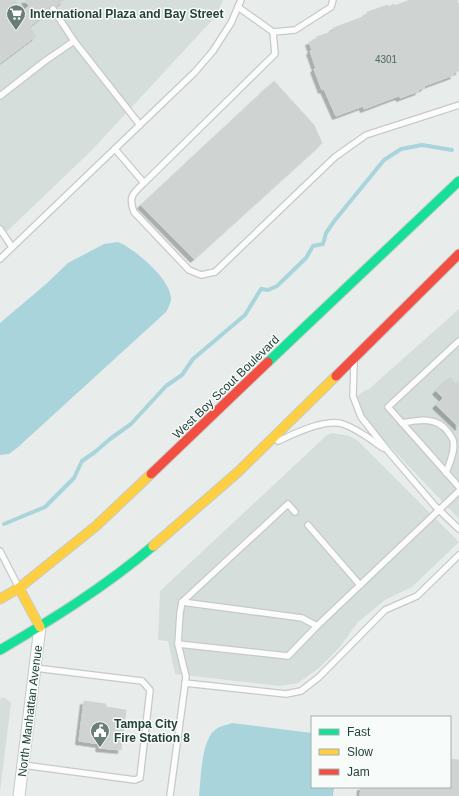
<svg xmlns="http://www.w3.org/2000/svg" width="459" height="796" viewBox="0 0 459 796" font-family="Arial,sans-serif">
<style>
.built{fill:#d6dedb}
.water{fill:#a9d4db}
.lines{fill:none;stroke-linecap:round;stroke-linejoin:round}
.stream{stroke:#a9d4db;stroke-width:4}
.building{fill:#cfd4d2;stroke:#d1d6d4;filter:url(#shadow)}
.lane-casing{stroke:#c5cac8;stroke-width:8}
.street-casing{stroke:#c5cac8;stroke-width:13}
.fast-casing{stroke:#c3ccc9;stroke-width:11}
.slow-casing{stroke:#c3ccc9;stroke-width:11}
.jam-casing{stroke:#c3ccc9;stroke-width:11}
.lane{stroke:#fcfcfc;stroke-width:5.5}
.street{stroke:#fcfcfc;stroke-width:11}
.fast{stroke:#16e098;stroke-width:9}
.slow{stroke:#ffcf43;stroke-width:9}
.jam{stroke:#f24e42;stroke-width:9}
.labels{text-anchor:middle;stroke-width:3;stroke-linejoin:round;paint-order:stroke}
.number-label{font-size:10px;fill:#506761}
.poi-label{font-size:12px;font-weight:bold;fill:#24423a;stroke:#f7fbf9;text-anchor:start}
.street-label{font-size:12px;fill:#24423a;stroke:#f7fbf9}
</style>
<defs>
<filter id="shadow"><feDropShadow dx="-3.5" dy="3.5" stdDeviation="0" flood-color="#0004"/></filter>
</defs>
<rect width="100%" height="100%" fill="#e8edeb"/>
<g class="built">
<path d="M0,0h223l-7,16 -124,134 -92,88z"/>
<path d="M459,309v210l-79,-83 -20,-27 -3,-12 7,-6 5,-2z"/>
<path d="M333,433l16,3 8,4 102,102 -47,45 -27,13 -16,13 -11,9 -19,26 -20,20 -21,15 -18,3 -105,-12 -7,-33 -10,-1 2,-49 167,-156z"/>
<path d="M4,697l7,6 -11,89v-93z"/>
</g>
<g class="water">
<path d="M118,242c16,6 55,39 53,58 -1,4 -3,9 -5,12l-149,136 -8,6 -9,1v-132l46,-39 22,-21 36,-19z"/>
<path d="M232,723l80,10v54h22l-1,9h-134c2,-17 2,-55 16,-66 4,-4 12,-5 17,-7z"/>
</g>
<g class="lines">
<path class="stream" d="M4,524l41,-17 29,-29 8,-17 13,-9 15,-13 21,-15 35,-38 16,-11 11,-16 52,-44 16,-26 7,1 9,-4 29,-28 7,-12 10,-2 3,-11 9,-13 49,-60 17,-11 21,-4 30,5"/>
</g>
<g class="building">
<path d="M0,0h15l19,23 -5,4 7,9 -36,27z"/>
<path d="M0,0h15l19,23 -5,4 7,9 -36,27z"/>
<path d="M25,0h39l-30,23 -10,-13 5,-4z"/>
<path d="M410,0h47l2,6v65l-6,2 1,2 -30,11 1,1 -7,3 1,1 -19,7 -1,-2 -6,2 -29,11 -1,-3 -27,10 -12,-27 -2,1 -8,-21 2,-1 -6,-17 2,-1 -3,-8 8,-3 -1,-2 18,-6 -1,-3 30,-11 -1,-1 6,-2 -1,-2 21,-7v2l6,-3v2z"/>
<path d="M274,81l40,44 8,18 -128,116 -53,-54z"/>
<path d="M450,377l6,7 3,-3v46l-23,-22 7,-7 -7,-7z"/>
<path d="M84,701l22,3v3l20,3 -5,40 -22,-2 1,-4 -21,-3z"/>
<path d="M450,759l9,1v36h-21l1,-9h11z"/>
<path d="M361,787h78l-1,9h-78z"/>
</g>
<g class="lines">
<defs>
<g id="lane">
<path d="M238,7l35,25 22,-2 36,-23 2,-7"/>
<path d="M53,9l21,32"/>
<path d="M0,96l45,-35 29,-20 66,84"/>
<path d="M115,149l29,34c-11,10 -16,14 -10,29l55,58 12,5 14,-3 120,-115 31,-22 93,-30"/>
<path d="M144,183l131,-129 -2,-22"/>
<path d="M0,229l12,18"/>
<path d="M0,259l195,-187 18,-21 18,-28 10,-23"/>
<path d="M459,341l-71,66 71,80"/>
<path d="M354,364l-1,32 8,21 27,34 47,55 24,23"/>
<path d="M402,423c16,-3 35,-7 46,9 1,2 4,5 5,8 3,10 -4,24 -7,33"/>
<path d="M278,441c16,-7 47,-23 65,-17 15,5 27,15 40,24"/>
<path d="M308,525l52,60"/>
<path d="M0,551l18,35"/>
<path d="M182,602l120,16 15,8"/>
<path d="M178,644l110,12 29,-30 142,-135"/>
<path d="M185,683l101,11 15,-3 18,-14 66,-67 32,-14 42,-41"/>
<path d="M23,765l112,15 5,-2 10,-88 -8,-9 -107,-13"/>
<path d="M170,796l16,-119 -8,-33 2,-31 2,-11 106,-98 7,8"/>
</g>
<path id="street" d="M19,796l21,-169"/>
<g id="fast">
<path d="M268,362l191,-181"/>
<path d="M0,650c53,-31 106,-64 153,-104"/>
</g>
<g id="slow">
<path d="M153,546l85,-74 98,-96"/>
<path d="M19,588l21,39"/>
<path d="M0,599l19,-11 77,-62 55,-52"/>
</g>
<g id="jam">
<path d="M336,376l123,-122"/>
<path d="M151,474l117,-112"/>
</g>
</defs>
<use href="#lane" class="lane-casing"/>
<use href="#street" class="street-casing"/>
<use href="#fast" class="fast-casing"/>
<use href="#slow" class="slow-casing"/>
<use href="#jam" class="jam-casing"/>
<use href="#lane" class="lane"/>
<use href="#street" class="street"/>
<use href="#fast" class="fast"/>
<use href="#slow" class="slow"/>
<use href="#jam" class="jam"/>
</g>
<defs>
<symbol id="supermarket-pin" viewBox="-11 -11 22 30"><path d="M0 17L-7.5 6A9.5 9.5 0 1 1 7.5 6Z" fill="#697e78" stroke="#f7fbf9"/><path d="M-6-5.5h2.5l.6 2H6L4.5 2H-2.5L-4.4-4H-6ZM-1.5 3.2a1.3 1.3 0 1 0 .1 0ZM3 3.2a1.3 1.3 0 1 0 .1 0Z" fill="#fff"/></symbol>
<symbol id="civic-pin" viewBox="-11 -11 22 30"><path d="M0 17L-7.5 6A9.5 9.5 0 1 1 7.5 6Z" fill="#697e78" stroke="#f7fbf9"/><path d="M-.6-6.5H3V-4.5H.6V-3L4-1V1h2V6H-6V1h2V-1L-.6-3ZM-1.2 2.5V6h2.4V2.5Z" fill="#fff"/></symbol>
</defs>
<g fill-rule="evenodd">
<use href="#supermarket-pin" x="5" y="3" width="22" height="30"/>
<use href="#civic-pin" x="89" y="720" width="22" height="30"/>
</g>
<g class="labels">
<g class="number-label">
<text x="386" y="63">4301</text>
</g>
<g class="poi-label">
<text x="30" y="18">International Plaza and Bay Street</text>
<text x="114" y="728">Tampa City<tspan x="114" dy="14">Fire Station 8</tspan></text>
</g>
<g class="street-label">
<text transform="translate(226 387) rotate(-44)" y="4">West Boy Scout Boulevard</text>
<text transform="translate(30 711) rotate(-83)" y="4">North Manhattan Avenue</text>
</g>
</g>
<rect x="311" y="716" width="140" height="72" fill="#f7fbf9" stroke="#a3b1ad"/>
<rect x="319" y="729" width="20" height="6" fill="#16e098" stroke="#a3b1ad"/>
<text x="347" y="736" font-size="12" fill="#24423a">Fast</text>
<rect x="319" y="749" width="20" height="6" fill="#ffcf43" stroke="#a3b1ad"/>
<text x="347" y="756" font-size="12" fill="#24423a">Slow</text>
<rect x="319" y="769" width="20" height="6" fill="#f24e42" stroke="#a3b1ad"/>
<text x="347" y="776" font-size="12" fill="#24423a">Jam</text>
</svg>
